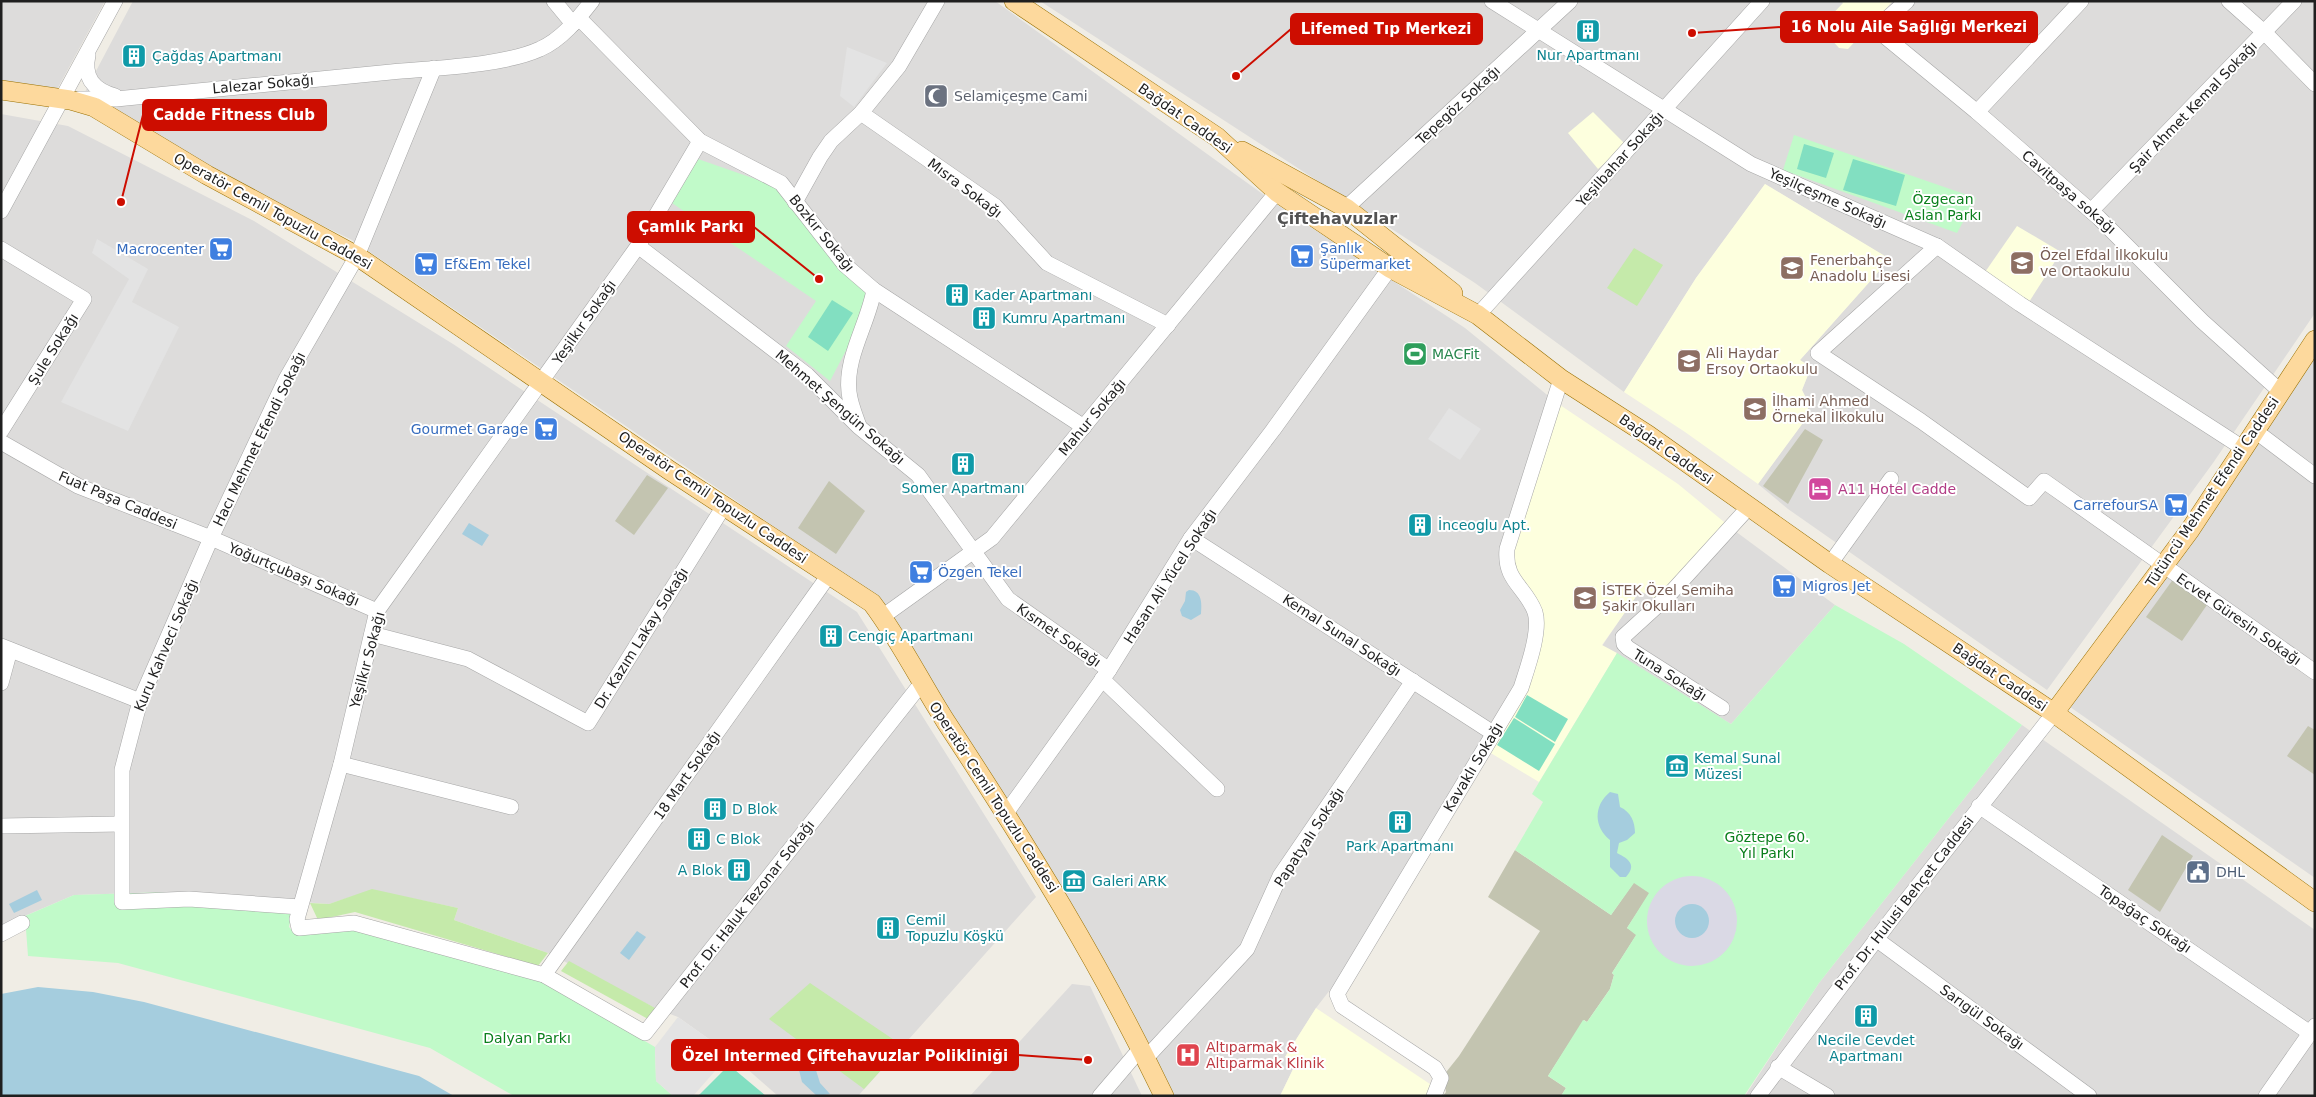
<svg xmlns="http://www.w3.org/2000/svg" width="2316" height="1097" viewBox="0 0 2316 1097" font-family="'DejaVu Sans',sans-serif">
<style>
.residential{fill:#dddcdb}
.education{fill:#fdffde}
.construction{fill:#c3c4b0}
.grass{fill:#c5eaaa}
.park{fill:#c1fac9}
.pitch{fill:#82dfc1}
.parking{fill:#e3e3e3}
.plaza{fill:#dad9e5}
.water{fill:#a5cdde}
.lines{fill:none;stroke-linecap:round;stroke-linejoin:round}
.minor-casing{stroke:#a6a6a6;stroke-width:16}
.major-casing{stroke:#997000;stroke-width:20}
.minor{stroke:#fff;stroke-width:15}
.major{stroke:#fdd99d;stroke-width:19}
.labels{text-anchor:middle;stroke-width:4;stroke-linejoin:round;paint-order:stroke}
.culture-label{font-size:14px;fill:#0d838f;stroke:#fff;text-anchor:start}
.street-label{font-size:14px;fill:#1f1f1f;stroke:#fff}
.worship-label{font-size:14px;fill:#5b616d;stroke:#fff;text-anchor:start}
.park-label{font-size:14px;fill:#0a7f1c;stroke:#fff}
.shop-label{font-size:14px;fill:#366cbe;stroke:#fff;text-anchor:start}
.education-label{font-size:14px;fill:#785e54;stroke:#fff;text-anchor:start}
.leisure-label{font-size:14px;fill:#27864d;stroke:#fff;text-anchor:start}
.hotel-label{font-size:14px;fill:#b23c85;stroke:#fff;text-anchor:start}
.service-label{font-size:14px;fill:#4e5e75;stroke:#fff;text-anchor:start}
.health-label{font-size:14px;fill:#be3a42;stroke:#fff;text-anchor:start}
.quarter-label{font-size:16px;font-weight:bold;fill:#525252;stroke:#fff}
.leader{fill:none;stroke:#cd0d00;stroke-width:2}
.callout-dot{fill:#cd0d00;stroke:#fff;stroke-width:2}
.callout{fill:#cd0d00;stroke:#cd0d00;stroke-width:2}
.callout-label{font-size:15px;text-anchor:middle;font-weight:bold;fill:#fff}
</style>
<rect width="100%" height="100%" fill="#f0ede5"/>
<g class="residential">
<path d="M1,1h104l-51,94 -53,-10z"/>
<path d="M133,1h862l294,212 176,115 92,75 -17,202 -10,77 -146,238 -68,88 -31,49 10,8 -15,31h-105l-45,-90 -248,-406 -530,-360 -275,-133z"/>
<path d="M1040,1h1275v312l-102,150 -166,227 -259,-181 -30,-25 50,-68v-14l-6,-12 8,-20 -10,-10 89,-101 -124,-75 -69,94 -72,114 -149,-109z"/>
<path d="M1,114l67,12 186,95 199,123 404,268 179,285 -178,199h-80l-48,-42 -52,-37 -21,-8 -109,-56 -94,-33 4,-12 -86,-18 -43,14 -162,-12 -93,3 -73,31z"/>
<path d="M2315,354v524l-252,-176z"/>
<path d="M1735,531l100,74 -104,119 -129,-78 38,-56z"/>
<path d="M2022,725l293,205v166h-570l74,-113z"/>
<path d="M1072,984l18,2 52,110h-172z"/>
</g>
<g class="education">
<path d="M1841,1h52l-45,48 -9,-1 -19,-21 23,-24z"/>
<path d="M1593,112l33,33 -28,24 -30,-36z"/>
<path d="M1765,184l125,75 -90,101 11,7 -9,23 6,12v14l-50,68 -73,-52 -61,-40 72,-114z"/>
<path d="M2017,226l44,26 -32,50 -46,-27z"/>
<path d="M1557,403l121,81 57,47 -69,73 -26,-13 -38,54 15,8 -78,129 -50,-30 41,-70 10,-77 -22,-31 -8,-16z"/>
<path d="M1316,1008l120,80 -7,8h-149l15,-31 -10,-8z"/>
</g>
<g class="construction">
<path d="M1805,429l18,11 -35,64 -25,-18z"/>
<path d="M647,475l21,13 -34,47 -19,-14z"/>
<path d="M829,481l36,30 -29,43 -38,-26z"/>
<path d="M2174,578l35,24 -27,39 -36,-24z"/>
<path d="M2308,726l7,4v45l-28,-19z"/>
<path d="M2162,835l31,21 -33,56 -32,-22z"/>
<path d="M1515,850l96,65 23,-33 16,11 -23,35 10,6 -25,39 2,2 -4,14 -23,33 -3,-2 -36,56 18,12 -5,8h-118l3,-4 -3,-16 16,-20 81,-125 -52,-34z"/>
</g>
<g class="grass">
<path d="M1634,248l29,17 -26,41 -30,-18z"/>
<path d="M372,889l86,19 -4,12 94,33 -10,13 -183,-54 -37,8 -8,-17 19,1z"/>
<path d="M569,961l88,48 -9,10 -87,-48z"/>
<path d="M810,983l93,63 -39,43 -95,-70z"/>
</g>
<g class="park">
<path d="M1794,135l182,63 -19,35 -174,-63z"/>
<path d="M698,159l80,28 91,102 -8,33 -31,59 -44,-35 30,-45 -144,-98z"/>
<path d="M1835,605l69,39 118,81 -203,258 -75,113h-183l5,-8 -18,-12 35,-56 4,2 23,-33 4,-14 -2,-2 24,-38 -9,-7 22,-35 -15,-10 -23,32 -96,-65 28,-48 -11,-8 85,-141 114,71z"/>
<path d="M167,892l127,10 -5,25 5,5 54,-5 198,56 109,64 1,34 17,15h-159l-84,-48 -312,-85 -90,-7 -3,-40 49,-21z"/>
</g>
<g class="pitch">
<path d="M1804,144l30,9 -8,25 -29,-9z"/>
<path d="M1853,159l52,16 -9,31 -53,-16z"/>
<path d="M832,300l21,13 -25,38 -20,-14z"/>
<path d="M1527,695l41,24 -13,23 -40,-25z"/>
<path d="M1514,718l41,26 -16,27 -42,-26z"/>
<path d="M729,1065l37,31h-68z"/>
</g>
<g class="parking">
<path d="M847,47l40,16 -33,44 -14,-11z"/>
<path d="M97,239l51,30 -16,33 47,25 -51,104 -67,-29 68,-123 -37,-26z"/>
<path d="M1449,408l32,21 -21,31 -32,-21z"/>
<path d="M678,1017l52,37 -37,42h-20l-17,-15 -1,-34z"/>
</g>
<circle class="plaza" cx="1692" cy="921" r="45"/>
<g class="water">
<path d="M469,523l20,12 -7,11 -20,-12z"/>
<path d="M1189,590c13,0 13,13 12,24l-10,6 -9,-4 -2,-6 5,-9 1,-9z"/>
<path d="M1610,792l8,2 2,13c11,5 15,15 15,26l-8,7 -8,3 -2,10c12,6 20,12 9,24h-6l-10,-10v-27c-16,-13 -17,-34 0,-48z"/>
<path d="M37,890l5,10 -28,13 -5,-9z"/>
<circle cx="1692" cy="921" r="17"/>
<path d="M637,931l9,6 -17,23 -9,-7z"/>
<path d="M38,987l55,5 51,10 275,74 35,20h-453v-102z"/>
<path d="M811,1063l4,4 5,16 10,11 -13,2 -15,-14 -3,-12 3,-5z"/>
</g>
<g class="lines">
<defs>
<g id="minor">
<path d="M554,1l19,23"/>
<path d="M1492,1l259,163 186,82 83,58 223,144"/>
<path d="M1907,1l-25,22 -3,6 3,5 95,78 122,106 103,103 78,70"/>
<path d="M2229,1l36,32 50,51"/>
<path d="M579,18l121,123 81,42 64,82 29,25 210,137"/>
<path d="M88,55c-5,23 6,35 27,41"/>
<path d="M79,99h37c92,-9 183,-18 275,-27 41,-4 112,-6 149,-23 21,-9 38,-30 52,-48"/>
<path d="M1977,112l104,-111"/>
<path d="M861,113l134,93 52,57 121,62"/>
<path d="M700,141l-62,105 -261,365 -36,153 -44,155 2,9 55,-5 190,52 101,58 276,-349"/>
<path d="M795,202l25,-45 11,-16 30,-28 38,-47 38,-65"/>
<path d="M1346,208l224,-207"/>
<path d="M1,211l114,-210"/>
<path d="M2091,211l203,-210"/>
<path d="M638,246l169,129 52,52 59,48 90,124 101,71"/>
<path d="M1937,246l-119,107 103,68 108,77 15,-17 271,191"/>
<path d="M1,249l83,50 -83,132"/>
<path d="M1478,315l284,-314"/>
<path d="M859,426c-4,-11 -9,-23 -10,-34 -4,-35 19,-68 25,-102"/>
<path d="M2254,430l61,46"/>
<path d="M1,442l77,44 133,52 166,73"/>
<path d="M1191,538l302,195"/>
<path d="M1830,564l61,-85"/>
<path d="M882,617l110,-79 285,-346"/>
<path d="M372,634l96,25 120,64 136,-217"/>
<path d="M1,646l139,55"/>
<path d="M1102,679l115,110"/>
<path d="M1,683l9,-33"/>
<path d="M1722,708l-94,-60 -4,-4 -1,-7 45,-41 80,-88"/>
<path d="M341,764l170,43"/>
<path d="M1979,806l331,227"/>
<path d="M1006,813l103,-143 82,-132 82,-108 117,-162"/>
<path d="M1,826l120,-2"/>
<path d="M300,907l-111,-8 -67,3v-132l18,-69 71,-163 75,-159 71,-123 77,-188"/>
<path d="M1,934l21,-11"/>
<path d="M1876,939l213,157"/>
<path d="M544,975l285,-400"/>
<path d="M1146,1058l101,-109 33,-73 133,-195"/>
<path d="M1778,1067l49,29"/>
<path d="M1100,1096l41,-48"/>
<path d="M1434,1096l7,-18 -6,-10 -93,-62 -5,-12 184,-306c6,-19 20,-57 14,-76 -10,-26 -31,-31 -28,-63l54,-170"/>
<path d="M1758,1096l136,-180 160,-203"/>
<path d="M2266,1096l49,-70"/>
</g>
<g id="major">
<path d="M1014,1l203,136 60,55 113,76 88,47 83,64 87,56 182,129 224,149 261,189"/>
<path d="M1,90l69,10 24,7 113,68 150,81 312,214 203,133c28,37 49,80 74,119 81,123 154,241 218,374"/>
<path d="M1242,151l104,57 107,85"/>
<path d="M2054,713l136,-183 125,-190"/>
</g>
</defs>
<use href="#minor" class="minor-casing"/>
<use href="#major" class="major-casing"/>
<use href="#minor" class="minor"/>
<use href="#major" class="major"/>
</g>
<defs>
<symbol id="building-square" viewBox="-11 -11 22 22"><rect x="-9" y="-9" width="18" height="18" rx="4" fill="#0f9aa8" stroke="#fff"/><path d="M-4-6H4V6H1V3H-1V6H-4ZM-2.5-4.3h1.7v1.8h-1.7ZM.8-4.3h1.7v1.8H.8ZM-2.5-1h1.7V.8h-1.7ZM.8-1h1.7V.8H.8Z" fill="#fff"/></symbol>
<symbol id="mosque-square" viewBox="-11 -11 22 22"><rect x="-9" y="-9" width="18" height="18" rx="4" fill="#6b7280" stroke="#fff"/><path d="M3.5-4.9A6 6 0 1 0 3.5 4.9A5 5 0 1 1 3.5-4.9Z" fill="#fff"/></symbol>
<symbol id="supermarket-square" viewBox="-11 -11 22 22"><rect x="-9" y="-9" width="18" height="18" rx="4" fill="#3f7fe0" stroke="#fff"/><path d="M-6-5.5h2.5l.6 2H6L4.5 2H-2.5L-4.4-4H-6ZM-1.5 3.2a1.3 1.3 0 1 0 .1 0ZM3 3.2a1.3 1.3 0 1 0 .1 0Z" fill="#fff"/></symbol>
<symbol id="school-square" viewBox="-11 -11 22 22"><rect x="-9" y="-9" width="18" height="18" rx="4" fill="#8d6e63" stroke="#fff"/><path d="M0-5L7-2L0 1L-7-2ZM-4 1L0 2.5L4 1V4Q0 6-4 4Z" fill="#fff"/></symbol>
<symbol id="stadium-square" viewBox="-11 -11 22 22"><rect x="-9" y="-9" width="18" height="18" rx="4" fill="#2e9e5b" stroke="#fff"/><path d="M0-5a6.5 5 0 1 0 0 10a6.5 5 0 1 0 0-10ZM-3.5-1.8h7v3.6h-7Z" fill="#fff"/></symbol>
<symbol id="hotel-square" viewBox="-11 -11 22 22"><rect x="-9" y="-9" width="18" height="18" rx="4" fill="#d1479c" stroke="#fff"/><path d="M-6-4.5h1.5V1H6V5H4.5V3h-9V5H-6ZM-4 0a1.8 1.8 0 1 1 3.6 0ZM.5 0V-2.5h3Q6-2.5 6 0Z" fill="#fff"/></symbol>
<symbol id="museum-square" viewBox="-11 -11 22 22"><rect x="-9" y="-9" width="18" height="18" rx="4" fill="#0f9aa8" stroke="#fff"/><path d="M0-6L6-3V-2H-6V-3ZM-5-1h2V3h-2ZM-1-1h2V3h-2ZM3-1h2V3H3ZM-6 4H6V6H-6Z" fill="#fff"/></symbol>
<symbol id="civic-square" viewBox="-11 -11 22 22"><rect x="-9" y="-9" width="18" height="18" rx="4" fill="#5c6f8a" stroke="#fff"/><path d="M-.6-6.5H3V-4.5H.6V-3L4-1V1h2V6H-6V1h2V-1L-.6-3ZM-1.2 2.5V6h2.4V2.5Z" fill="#fff"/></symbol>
<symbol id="hospital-square" viewBox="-11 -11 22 22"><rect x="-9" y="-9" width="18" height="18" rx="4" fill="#e0444e" stroke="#fff"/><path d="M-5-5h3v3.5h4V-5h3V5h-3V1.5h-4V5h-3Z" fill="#fff"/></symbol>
</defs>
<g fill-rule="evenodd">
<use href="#building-square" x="1574" y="17" width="28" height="28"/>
<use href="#building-square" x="120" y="42" width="28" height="28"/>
<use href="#mosque-square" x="922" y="82" width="28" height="28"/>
<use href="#supermarket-square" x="207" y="235" width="28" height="28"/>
<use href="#supermarket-square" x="1288" y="242" width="28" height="28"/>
<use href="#school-square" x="2008" y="249" width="28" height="28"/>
<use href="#supermarket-square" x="412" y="250" width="28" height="28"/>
<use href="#school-square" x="1778" y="254" width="28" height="28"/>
<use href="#building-square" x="943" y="281" width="28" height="28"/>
<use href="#building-square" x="970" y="304" width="28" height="28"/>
<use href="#stadium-square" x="1401" y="340" width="28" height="28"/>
<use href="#school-square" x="1675" y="347" width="28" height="28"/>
<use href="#school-square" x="1741" y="395" width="28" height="28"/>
<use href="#supermarket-square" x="532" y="415" width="28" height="28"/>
<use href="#building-square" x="949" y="450" width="28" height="28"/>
<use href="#hotel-square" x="1806" y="475" width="28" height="28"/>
<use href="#supermarket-square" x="2162" y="491" width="28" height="28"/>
<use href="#building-square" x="1406" y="511" width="28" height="28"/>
<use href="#supermarket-square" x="907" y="558" width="28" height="28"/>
<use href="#supermarket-square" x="1770" y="572" width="28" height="28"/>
<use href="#school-square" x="1571" y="584" width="28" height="28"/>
<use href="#building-square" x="817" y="622" width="28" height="28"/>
<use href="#museum-square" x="1663" y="752" width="28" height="28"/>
<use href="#building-square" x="701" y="795" width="28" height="28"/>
<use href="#building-square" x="1386" y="808" width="28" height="28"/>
<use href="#building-square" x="685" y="825" width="28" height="28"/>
<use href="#building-square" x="725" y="856" width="28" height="28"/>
<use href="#civic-square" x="2184" y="858" width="28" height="28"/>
<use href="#museum-square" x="1060" y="867" width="28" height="28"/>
<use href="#building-square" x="874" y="914" width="28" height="28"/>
<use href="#building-square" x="1852" y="1002" width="28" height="28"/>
<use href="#hospital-square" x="1174" y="1041" width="28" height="28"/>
</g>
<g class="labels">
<g class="culture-label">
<text x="1588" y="60" text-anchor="middle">Nur Apartmanı</text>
<text x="152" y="61">Çağdaş Apartmanı</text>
<text x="974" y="300">Kader Apartmanı</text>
<text x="1002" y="323">Kumru Apartmanı</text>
<text x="963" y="493" text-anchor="middle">Somer Apartmanı</text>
<text x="1438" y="530">İnceoglu Apt.</text>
<text x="848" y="641">Cengiç Apartmanı</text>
<text x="1694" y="763">Kemal Sunal<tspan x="1694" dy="16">Müzesi</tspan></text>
<text x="732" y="814">D Blok</text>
<text x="716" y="844">C Blok</text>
<text x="1400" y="851" text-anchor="middle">Park Apartmanı</text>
<text x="722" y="875" text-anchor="end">A Blok</text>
<text x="1092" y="886">Galeri ARK</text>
<text x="906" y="925">Cemil<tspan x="906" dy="16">Topuzlu Köşkü</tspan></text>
<text x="1866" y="1045" text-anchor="middle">Necile Cevdet<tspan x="1866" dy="16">Apartmanı</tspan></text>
</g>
<g class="street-label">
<text transform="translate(263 84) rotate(-5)" y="5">Lalezar Sokağı</text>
<text transform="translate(1458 105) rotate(-43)" y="5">Tepegöz Sokağı</text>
<text transform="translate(2193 107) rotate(-46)" y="5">Şair Ahmet Kemal Sokağı</text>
<text transform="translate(1185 118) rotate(35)" y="5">Bağdat Caddesi</text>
<text transform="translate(1620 159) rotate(-48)" y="5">Yeşilbahar Sokağı</text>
<text transform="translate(965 188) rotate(37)" y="5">Mısra Sokağı</text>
<text transform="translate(2069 192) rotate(41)" y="5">Cavitpaşa sokağı</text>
<text transform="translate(1828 198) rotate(24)" y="5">Yeşilçeşme Sokağı</text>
<text transform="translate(273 211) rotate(29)" y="5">Operatör Cemil Topuzlu Caddesi</text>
<text transform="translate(822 233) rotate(51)" y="5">Bozkır Sokağı</text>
<text transform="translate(584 322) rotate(-55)" y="5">Yeşilkır Sokağı</text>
<text transform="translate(53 349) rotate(-58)" y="5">Şule Sokağı</text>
<text transform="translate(840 407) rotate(41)" y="5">Mehmet Şengün Sokağı</text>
<text transform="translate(1092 417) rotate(-50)" y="5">Mahur Sokağı</text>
<text transform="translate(259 439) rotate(-64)" y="5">Hacı Mehmet Efendi Sokağı</text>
<text transform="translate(1666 449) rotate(35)" y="5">Bağdat Caddesi</text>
<text transform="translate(2212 492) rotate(-56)" y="5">Tütüncü Mehmet Efendi Caddesi</text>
<text transform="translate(713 497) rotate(34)" y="5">Operatör Cemil Topuzlu Caddesi</text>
<text transform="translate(118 500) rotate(23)" y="5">Fuat Paşa Caddesi</text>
<text transform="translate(294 574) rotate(23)" y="5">Yoğurtçubaşı Sokağı</text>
<text transform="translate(1170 576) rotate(-57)" y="5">Hasan Ali Yücel Sokağı</text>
<text transform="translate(2239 619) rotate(35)" y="5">Ecvet Güresin Sokağı</text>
<text transform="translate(1059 635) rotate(35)" y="5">Kısmet Sokağı</text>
<text transform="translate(1342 635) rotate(33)" y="5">Kemal Sunal Sokağı</text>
<text transform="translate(641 638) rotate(-58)" y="5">Dr. Kazım Lakay Sokağı</text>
<text transform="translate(166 645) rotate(-67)" y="5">Kuru Kahveci Sokağı</text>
<text transform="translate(367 660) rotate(-75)" y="5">Yeşilkır Sokağı</text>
<text transform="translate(1670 675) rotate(32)" y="5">Tuna Sokağı</text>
<text transform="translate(2000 677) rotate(34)" y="5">Bağdat Caddesi</text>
<text transform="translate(1473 767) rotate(-59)" y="5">Kavaklı Sokağı</text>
<text transform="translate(687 775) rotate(-55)" y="5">18 Mart Sokağı</text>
<text transform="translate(994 797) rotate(57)" y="5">Operatör Cemil Topuzlu Caddesi</text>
<text transform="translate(1309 837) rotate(-57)" y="5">Papatyalı Sokağı</text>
<text transform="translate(1904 903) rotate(-52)" y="5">Prof. Dr. Hulusi Behçet Caddesi</text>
<text transform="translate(747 904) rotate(-52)" y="5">Prof. Dr. Haluk Tezonar Sokağı</text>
<text transform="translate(2145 919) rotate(34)" y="5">Topağaç Sokağı</text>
<text transform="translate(1982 1017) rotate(36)" y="5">Sarıgül Sokağı</text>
</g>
<g class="worship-label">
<text x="954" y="101">Selamiçeşme Cami</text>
</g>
<g class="park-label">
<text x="1943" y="204">Özgecan<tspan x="1943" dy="16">Aslan Parkı</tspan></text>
<text x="1767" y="842">Göztepe 60.<tspan x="1767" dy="16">Yıl Parkı</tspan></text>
<text x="527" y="1043">Dalyan Parkı</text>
</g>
<g class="shop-label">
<text x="1320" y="253">Şanlık<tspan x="1320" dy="16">Süpermarket</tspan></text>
<text x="204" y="254" text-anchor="end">Macrocenter</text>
<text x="444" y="269">Ef&amp;Em Tekel</text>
<text x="528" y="434" text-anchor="end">Gourmet Garage</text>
<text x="2158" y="510" text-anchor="end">CarrefourSA</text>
<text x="938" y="577">Özgen Tekel</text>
<text x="1802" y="591">Migros Jet</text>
</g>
<g class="education-label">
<text x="2040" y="260">Özel Efdal İlkokulu<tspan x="2040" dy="16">ve Ortaokulu</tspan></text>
<text x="1810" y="265">Fenerbahçe<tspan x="1810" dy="16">Anadolu Lisesi</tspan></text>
<text x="1706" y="358">Ali Haydar<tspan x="1706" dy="16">Ersoy Ortaokulu</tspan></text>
<text x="1772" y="406">İlhami Ahmed<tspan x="1772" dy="16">Örnekal İlkokulu</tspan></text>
<text x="1602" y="595">İSTEK Özel Semiha<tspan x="1602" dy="16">Şakir Okulları</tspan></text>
</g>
<g class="leisure-label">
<text x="1432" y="359">MACFit</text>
</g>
<g class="hotel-label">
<text x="1838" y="494">A11 Hotel Cadde</text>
</g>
<g class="service-label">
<text x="2216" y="877">DHL</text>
</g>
<g class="health-label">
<text x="1206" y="1052">Altıparmak &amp;<tspan x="1206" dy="16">Altıparmak Klinik</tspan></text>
</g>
<g class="quarter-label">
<text x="1337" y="224">Çiftehavuzlar</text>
</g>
</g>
<path class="leader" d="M1692 33L1781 27M1236 76L1291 29M121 202L143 115M819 279L754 227M1088 1060L1018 1055"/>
<g class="callout-dot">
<circle cx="1692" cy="33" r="5"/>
<circle cx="1236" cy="76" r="5"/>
<circle cx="121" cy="202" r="5"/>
<circle cx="819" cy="279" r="5"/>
<circle cx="1088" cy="1060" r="5"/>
</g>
<g class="callout">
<rect x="1781" y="12" width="256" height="30" rx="5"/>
<rect x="1291" y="14" width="191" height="30" rx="5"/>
<rect x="143" y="100" width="183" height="30" rx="5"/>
<rect x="628" y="212" width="126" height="30" rx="5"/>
<rect x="672" y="1040" width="346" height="30" rx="5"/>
</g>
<g class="callout-label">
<text x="1909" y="32">16 Nolu Aile Sağlığı Merkezi</text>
<text x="1386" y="34">Lifemed Tıp Merkezi</text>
<text x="234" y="120">Cadde Fitness Club</text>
<text x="691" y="232">Çamlık Parkı</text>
<text x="845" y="1061">Özel Intermed Çiftehavuzlar Polikliniği</text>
</g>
<rect width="2316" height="1097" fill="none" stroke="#1f1f1f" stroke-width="5"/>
</svg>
